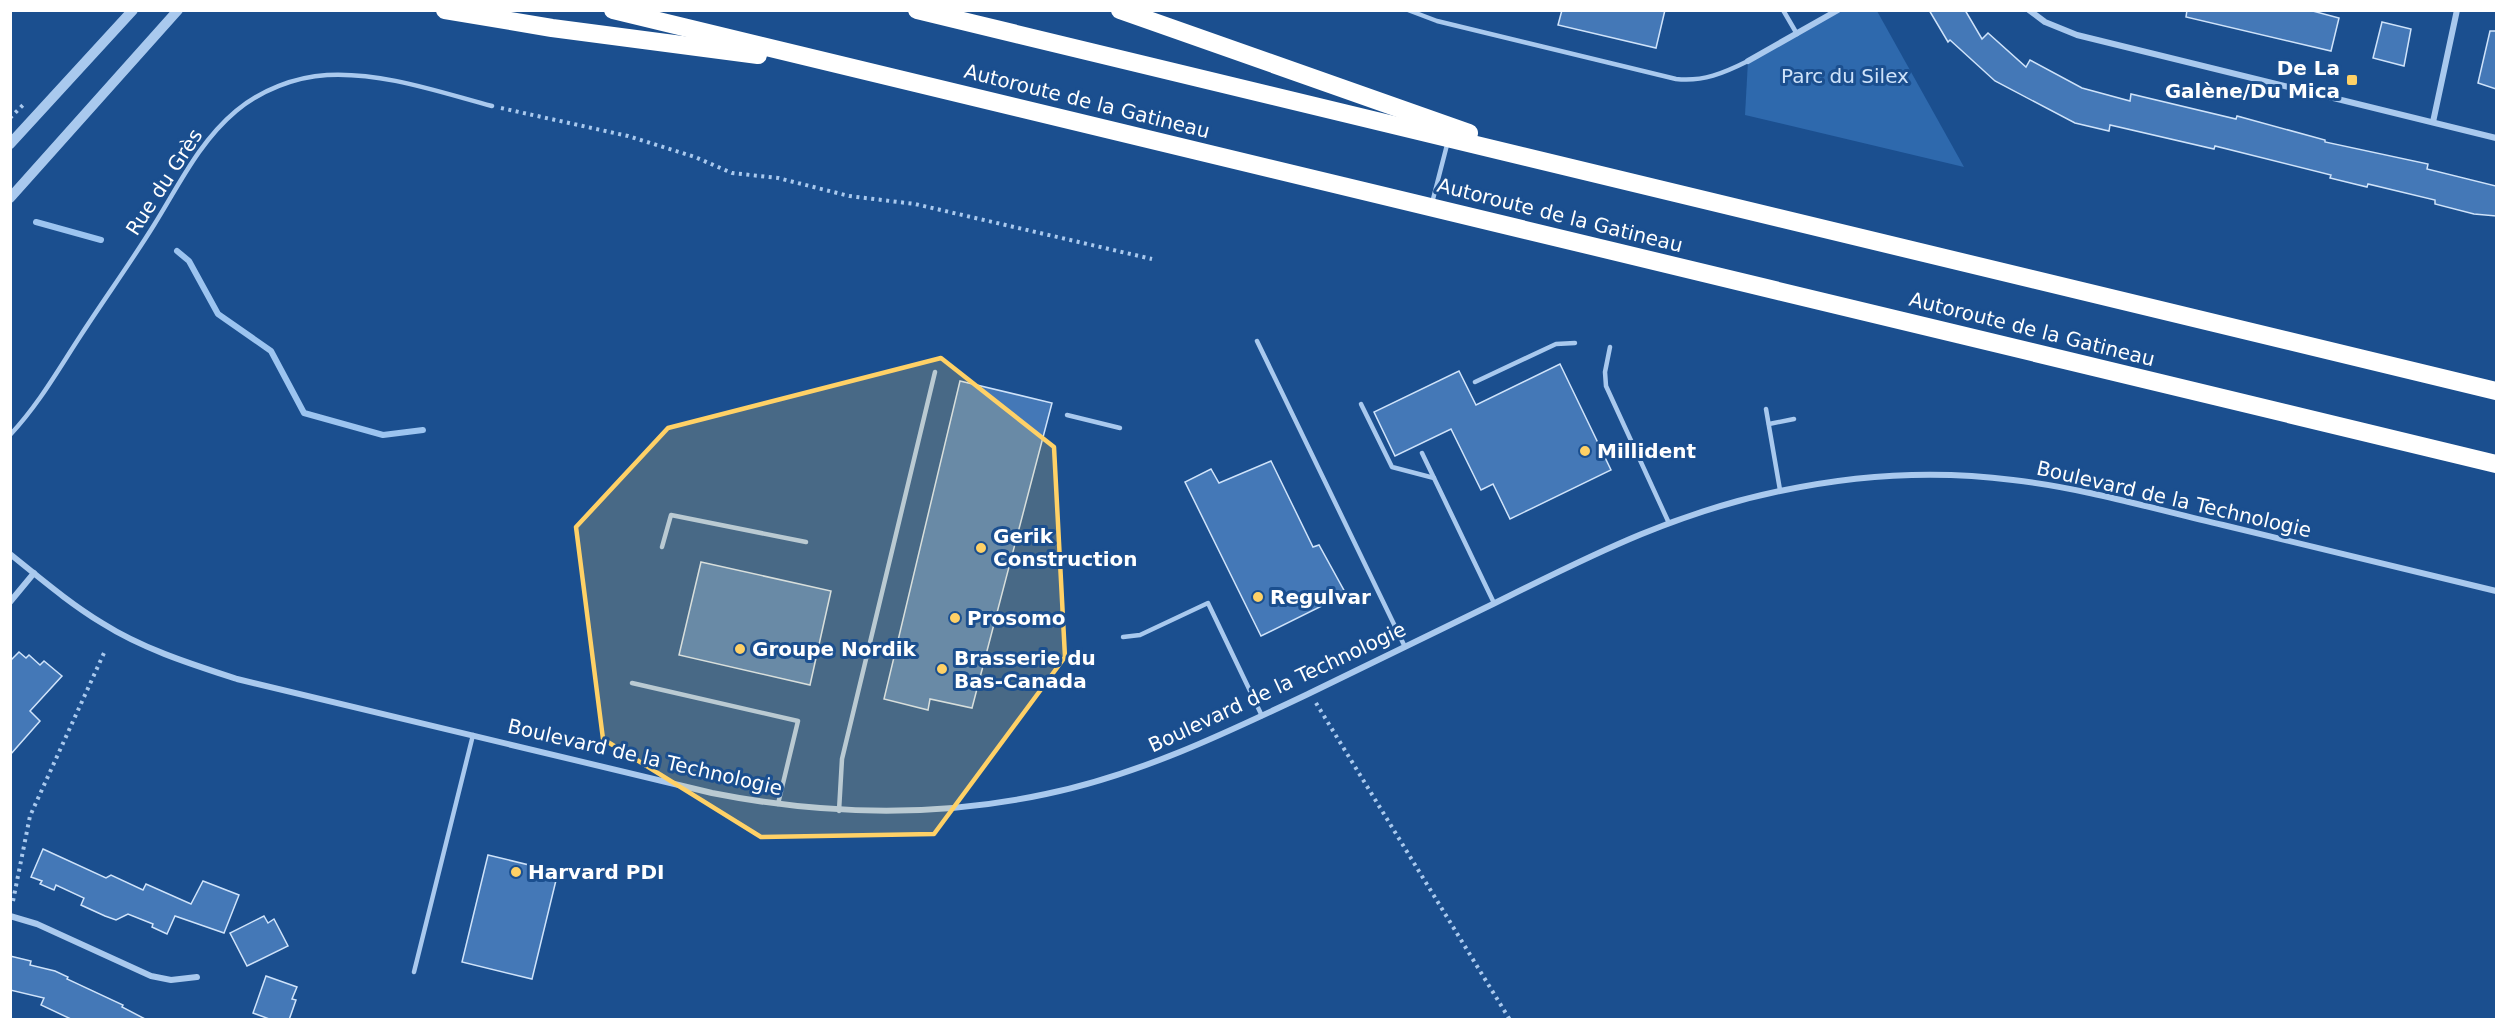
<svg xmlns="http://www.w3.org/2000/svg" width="2507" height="1030" viewBox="0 0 2507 1030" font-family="'DejaVu Sans',sans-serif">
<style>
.green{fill:#2e69ad}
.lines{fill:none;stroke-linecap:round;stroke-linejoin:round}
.stream{stroke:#9cc4f0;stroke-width:6}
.building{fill:#4478b7;stroke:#cfe3fa;stroke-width:1.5}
.path{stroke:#a9c9ee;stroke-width:4;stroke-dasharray:3 4.5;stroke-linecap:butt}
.service{stroke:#a9c9ee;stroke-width:4.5}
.minor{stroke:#a9c9ee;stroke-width:6}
.tertiary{stroke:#a9c9ee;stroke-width:10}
.motorway{stroke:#fff;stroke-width:18}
.marked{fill:#ffd166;fill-opacity:0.2;stroke:#ffd166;stroke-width:4.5;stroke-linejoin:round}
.poi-dot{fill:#ffd166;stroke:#1b4f8f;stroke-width:2}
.labels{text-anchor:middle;stroke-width:6;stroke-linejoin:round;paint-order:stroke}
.poi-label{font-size:20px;font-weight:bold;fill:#fff;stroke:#1b4f8f;text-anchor:start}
.park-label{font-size:20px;fill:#cfe3fa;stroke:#1b4f8f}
.street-label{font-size:20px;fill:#fff;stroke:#1b4f8f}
</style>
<rect width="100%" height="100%" fill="#1b4f8f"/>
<path class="green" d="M1838,11h39l87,156 -219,-52 3,-54z"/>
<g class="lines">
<g class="stream">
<path d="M36,222l65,18"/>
<path d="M177,251l12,10 29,53 53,37 33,62 79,22 40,-5"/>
</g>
</g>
<g class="building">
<path d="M1562,10h103l-9,38 -98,-23z"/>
<path d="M1929,10h36l17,29 6,-6 38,34 4,-7 52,28 48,13 1,-7 105,25 1,-3 88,24v2l103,22 -1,5 69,17v30l-22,-2 -39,-10v-4l-67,-16 -1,3 -37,-9 1,-3 -116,-29 -1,3 -104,-24 -1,6 -34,-8 -80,-42 -45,-41 -2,2z"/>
<path d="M2187,10h122l30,8 -8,33 -145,-34z"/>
<path d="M2382,22l29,7 -7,37 -31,-8z"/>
<path d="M2490,31h6v58l-18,-6z"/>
<path d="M1560,364l51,106 -101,49 -17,-35 -12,6 -30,-61 -56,27 -21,-44 85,-41 17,34z"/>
<path d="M960,381l92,22 -80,305 -42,-9 -2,11 -44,-11z"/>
<path d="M1271,461l42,86 6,-2 27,49 -85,42 -76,-154 26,-13 8,14z"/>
<path d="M701,562l130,29 -21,94 -131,-30z"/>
<path d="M19,652l7,6 3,-3 11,10 4,-4 18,15 -32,35 10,10 -30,34v-94z"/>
<path d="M43,849l63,29 5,-3 32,15 3,-6 45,20 12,-23 36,14 -15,38 -49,-17 -8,18 -15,-7 1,-3 -25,-10 -12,6 -11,-4 -24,-11 3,-7 -28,-13 -2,5 -14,-6 2,-3 -11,-4z"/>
<path d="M488,855l70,17 -26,107 -70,-17z"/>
<path d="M264,916l4,7 6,-4 14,27 -41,20 -17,-33z"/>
<path d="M10,956l21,5 -1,4 25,6 13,6 -1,2 56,26 -1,2 25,13h-74l-32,-15 3,-7 -34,-8z"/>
<path d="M266,976l31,11 -5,12 4,1 -7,20h-17l-19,-7z"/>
</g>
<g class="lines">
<g class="path">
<path d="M501,108l127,28 67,21 37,16 46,5 71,18 66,8 237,55"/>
<path d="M10,118l15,-15"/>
<path d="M1316,703l194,317"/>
<path d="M13,901l17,-85 74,-163"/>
</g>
<g class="service">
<path d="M1408,10l29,11 239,58c27,3 48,-6 72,-18"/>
<path d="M1783,10l14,24"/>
<path d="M1432,203l16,-62"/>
<path d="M1257,341l148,306"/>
<path d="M1610,347l-5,25 1,14 62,135"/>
<path d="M1475,382l81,-38 19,-1"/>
<path d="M1361,404l31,63 42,11"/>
<path d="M1766,409l14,81"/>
<path d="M1067,415l53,13"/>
<path d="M1769,424l25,-5"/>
<path d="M10,435c29,-31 48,-65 71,-100 24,-37 50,-73 73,-110 25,-40 45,-83 82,-114 25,-21 59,-34 91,-36 56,-3 112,17 165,31"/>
<path d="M1422,453l72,150"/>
<path d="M662,547l9,-32 135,27"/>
<path d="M1123,637l17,-2 68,-32 54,113"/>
<path d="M632,683l166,38 -20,83"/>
<path d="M839,811l3,-52 93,-387"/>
<path d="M414,972l59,-237"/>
</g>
<g class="minor">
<path d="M2029,10l16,12 32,13 419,103"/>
<path d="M1748,61l90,-51"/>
<path d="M2433,122l24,-112"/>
<path d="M10,554c30,24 59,49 92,69 41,26 89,41 135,56l475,114c111,22 223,25 334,1 92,-19 178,-60 262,-100 62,-30 124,-60 185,-90 97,-48 180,-91 287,-113 75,-16 156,-21 233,-11 71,8 141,29 210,45 91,22 182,44 273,66"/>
<path d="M10,602l24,-29"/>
<path d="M10,916l27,8 114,52 20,4 26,-3"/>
</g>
<g class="tertiary">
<path d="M10,144l123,-134"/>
<path d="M10,198l168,-188"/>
</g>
<g class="motorway">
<path d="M445,10l107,18 206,27"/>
<path d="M613,10l1883,454"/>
<path d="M917,10l1579,381"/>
<path d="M1120,10l349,123"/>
</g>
</g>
<path class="marked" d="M941,358l113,89 11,210 -131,177 -173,3 -158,-98 -27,-212 92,-99z"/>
<g class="poi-dot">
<rect x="2346" y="74" width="12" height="12" rx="3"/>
<circle cx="1585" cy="451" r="6"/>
<circle cx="981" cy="548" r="6"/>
<circle cx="1258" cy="597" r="6"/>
<circle cx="955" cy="618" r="6"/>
<circle cx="740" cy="649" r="6"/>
<circle cx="942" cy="669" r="6"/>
<circle cx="516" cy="872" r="6"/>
</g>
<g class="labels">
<g class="poi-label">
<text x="2340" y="75" text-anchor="end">De La<tspan x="2340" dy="23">Galène/Du Mica</tspan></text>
<text x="1597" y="458">Millident</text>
<text x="993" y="543">Gerik<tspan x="993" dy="23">Construction</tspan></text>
<text x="1270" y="604">Regulvar</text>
<text x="967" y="625">Prosomo</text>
<text x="752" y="656">Groupe Nordik</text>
<text x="954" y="665">Brasserie du<tspan x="954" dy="23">Bas-Canada</tspan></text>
<text x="528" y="879">Harvard PDI</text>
</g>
<g class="park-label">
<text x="1845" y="83">Parc du Silex</text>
</g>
<g class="street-label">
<text transform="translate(1087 101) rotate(14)" y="7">Autoroute de la Gatineau</text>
<text transform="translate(164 182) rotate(-57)" y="7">Rue du Grès</text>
<text transform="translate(1560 215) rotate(14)" y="7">Autoroute de la Gatineau</text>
<text transform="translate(2032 329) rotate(14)" y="7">Autoroute de la Gatineau</text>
<text transform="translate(2174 499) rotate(13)" y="7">Boulevard de la Technologie</text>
<text transform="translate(1277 687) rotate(-25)" y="7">Boulevard de la Technologie</text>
<text transform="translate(645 757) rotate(13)" y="7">Boulevard de la Technologie</text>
</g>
</g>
<rect width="2507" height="1030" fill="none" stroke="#ffffff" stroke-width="24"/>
</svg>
